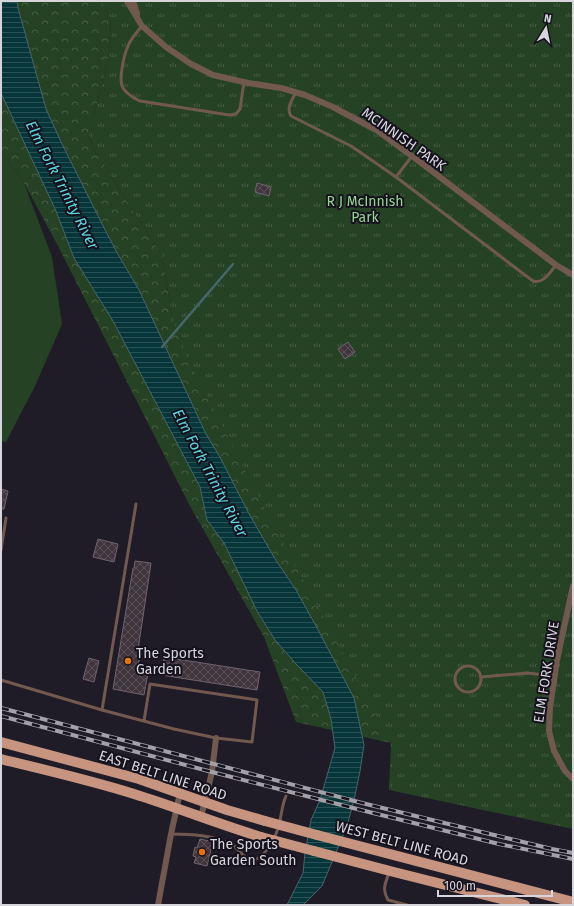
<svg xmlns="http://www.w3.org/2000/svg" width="574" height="906" viewBox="0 0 574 906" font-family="'Fira Sans',sans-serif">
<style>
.green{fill:#264224}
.forest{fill:url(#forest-crowns)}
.park{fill:url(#park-tufts)}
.water{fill:url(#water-rules);stroke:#45666b}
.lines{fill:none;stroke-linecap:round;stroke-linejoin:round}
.stream{stroke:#45666b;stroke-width:2.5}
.building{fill:url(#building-cross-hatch);stroke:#70636d}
.service{stroke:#72594f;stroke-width:3}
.minor{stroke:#72594f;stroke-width:6}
.primary{stroke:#c79480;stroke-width:10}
.rail-casing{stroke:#a2a0a8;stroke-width:4}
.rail{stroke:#16121d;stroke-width:2.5;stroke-dasharray:8;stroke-linecap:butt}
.primary-bridge{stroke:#c79480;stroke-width:10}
.food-dot{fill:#e8710a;stroke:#16121d;stroke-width:1.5}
.labels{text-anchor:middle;stroke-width:4;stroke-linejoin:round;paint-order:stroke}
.street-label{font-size:14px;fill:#d7d5dc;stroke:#16121d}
.park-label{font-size:14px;fill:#97d593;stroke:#16121d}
.poi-label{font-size:14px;fill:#d7d5dc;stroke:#16121d;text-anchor:start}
.water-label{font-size:15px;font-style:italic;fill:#5ad7e2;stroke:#16121d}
</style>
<defs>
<pattern id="forest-crowns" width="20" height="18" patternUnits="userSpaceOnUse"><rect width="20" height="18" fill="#264224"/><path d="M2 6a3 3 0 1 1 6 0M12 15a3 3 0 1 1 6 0" fill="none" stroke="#455c43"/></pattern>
<pattern id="park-tufts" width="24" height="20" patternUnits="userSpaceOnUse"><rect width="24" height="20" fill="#264224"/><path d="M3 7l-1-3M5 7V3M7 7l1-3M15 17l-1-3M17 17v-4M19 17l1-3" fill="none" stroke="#455c43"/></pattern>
<pattern id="water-rules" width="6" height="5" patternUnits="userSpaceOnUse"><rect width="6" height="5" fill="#07363a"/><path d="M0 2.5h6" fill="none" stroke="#2a5256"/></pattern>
<pattern id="building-cross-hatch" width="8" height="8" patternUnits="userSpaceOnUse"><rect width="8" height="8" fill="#40343d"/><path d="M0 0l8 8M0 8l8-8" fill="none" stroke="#5b5058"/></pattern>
</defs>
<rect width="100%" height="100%" fill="#1f1c27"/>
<path class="green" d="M1,151l23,32 28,74 10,67 -27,62 -29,56 -5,-1z"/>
<path class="forest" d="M1,1h101l8,17 1,27 -13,55 -10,33 6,17 68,105 10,61 175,192 44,235 -95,-21 -32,-85 -74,-131 -132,-260 -34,-63 -23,-32z"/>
<path class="park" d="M102,1h471v828l-184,-39 2,-47 -138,-257 -66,-129 -15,-41 -10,-61 -68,-105 -6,-18 10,-32 13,-55 -1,-27z"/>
<path class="water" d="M1,1h16l1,7 28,101 16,35 37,74 17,33 23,39 67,144 15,25 27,53 27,47 21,31 20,36 38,72 10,47 -4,26 -6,29 -7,26 -25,60 -19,19h-16l16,-32 2,-20 6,-33 9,-20 15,-52 -4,-29 -8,-27 -26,-27 -22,-25 -18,-29 -33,-68 -17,-23 -7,-33 -87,-166 -39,-63 -18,-47 -55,-118z"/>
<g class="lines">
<path class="stream" d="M162,347l71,-83"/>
</g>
<g class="building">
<path d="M257,183l14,4 -2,9 -14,-4z"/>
<path d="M348,342l7,10 -10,7 -7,-10z"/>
<path d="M1,489l7,2 -4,18h-3z"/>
<path d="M98,539l20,5 -4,18 -21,-5z"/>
<path d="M135,561l16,2 -13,87 3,1 -4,20 11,2 -4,22 -31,-6 20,-121h1z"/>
<path d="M164,657l96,15 -3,18 -96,-15z"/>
<path d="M89,658l10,3 -5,21 -11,-3z"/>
<path d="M200,839l13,3 -6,24 -13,-3 2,-6 -3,-1 2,-9 2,1z"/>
</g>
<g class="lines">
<g class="service">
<path d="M142,26c-5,6 -11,12 -14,20 -4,9 -10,34 -5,42 4,7 11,10 17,13l89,14 7,-1 4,-5 4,-27"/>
<path d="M296,92c-4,8 -10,16 -5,24l60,30 45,31 16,-21"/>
<path d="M396,177l137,104c11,3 17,-9 23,-16"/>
<path d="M136,504l-34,206 72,19 42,9 36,4 5,-42 -107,-16 -6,37"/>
<path d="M1,550l5,-32"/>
<circle cx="468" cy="679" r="13"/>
<path d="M481,677l46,-4 28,3"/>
<path d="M1,680l101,30"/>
<path d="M171,834c21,0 42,1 61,11 7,3 12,16 22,15 8,-2 14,-11 18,-17"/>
<path d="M274,838c8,-14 6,-29 12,-42"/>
<path d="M389,873c-4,11 -7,16 -1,27l19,5"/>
</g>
<g class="minor">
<path d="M127,1l15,25 24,21 25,17 22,11 35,8 33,5 24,7 28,12 45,24 42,31 136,103 17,10"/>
<path d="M133,1l4,12"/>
<path d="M573,586l-16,74 -7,48 -1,23 5,20 11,20 8,8"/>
<path d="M201,817l11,-45 4,-34"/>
<path d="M158,905l13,-71 9,-41"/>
</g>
<g class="primary">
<path d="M1,742l138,37 88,31 38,11"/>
<path d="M1,759c44,11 89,21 133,35 42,13 84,30 127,43"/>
<path d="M317,835l256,67"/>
<path d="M314,851l76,20 135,34"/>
</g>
<defs>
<g id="rail">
<path d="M1,708l365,96 186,45 21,4"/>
<path d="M1,716l211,56 153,39 134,33 74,15"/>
</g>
</defs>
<use href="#rail" class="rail-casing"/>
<use href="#rail" class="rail"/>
<g class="primary-bridge">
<path d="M265,821l52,14"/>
<path d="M261,837l53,14"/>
</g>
</g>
<g class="food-dot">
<circle cx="128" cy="661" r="4"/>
<circle cx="202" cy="852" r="4"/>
</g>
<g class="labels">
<g class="street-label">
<text transform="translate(404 139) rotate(35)" y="5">MCINNISH PARK</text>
<text transform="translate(546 672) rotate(-81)" y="5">ELM FORK DRIVE</text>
<text transform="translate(163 775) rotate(18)" y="5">EAST BELT LINE ROAD</text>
<text transform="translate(402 843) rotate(15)" y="5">WEST BELT LINE ROAD</text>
</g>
<g class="park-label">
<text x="365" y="206">R J McInnish<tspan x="365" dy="16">Park</tspan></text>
</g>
<g class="poi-label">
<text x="136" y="658">The Sports<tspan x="136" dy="16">Garden</tspan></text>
<text x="210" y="849">The Sports<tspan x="210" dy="16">Garden South</tspan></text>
</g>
<g class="water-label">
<text transform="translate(62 185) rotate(63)" y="5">Elm Fork Trinity River</text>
<text transform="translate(210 473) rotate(62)" y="5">Elm Fork Trinity River</text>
</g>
</g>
<rect width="574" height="906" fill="none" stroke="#d7d5dc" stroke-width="4"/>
<g transform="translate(546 28) rotate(10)" stroke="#16121d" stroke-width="3" paint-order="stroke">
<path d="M0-3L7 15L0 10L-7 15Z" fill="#d7d5dc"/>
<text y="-6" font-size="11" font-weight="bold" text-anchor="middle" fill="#d7d5dc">N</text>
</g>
<path d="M438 890v6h114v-6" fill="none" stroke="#d7d5dc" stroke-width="2"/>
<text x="444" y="890" font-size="12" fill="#d7d5dc" stroke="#16121d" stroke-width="3" paint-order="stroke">100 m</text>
</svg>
